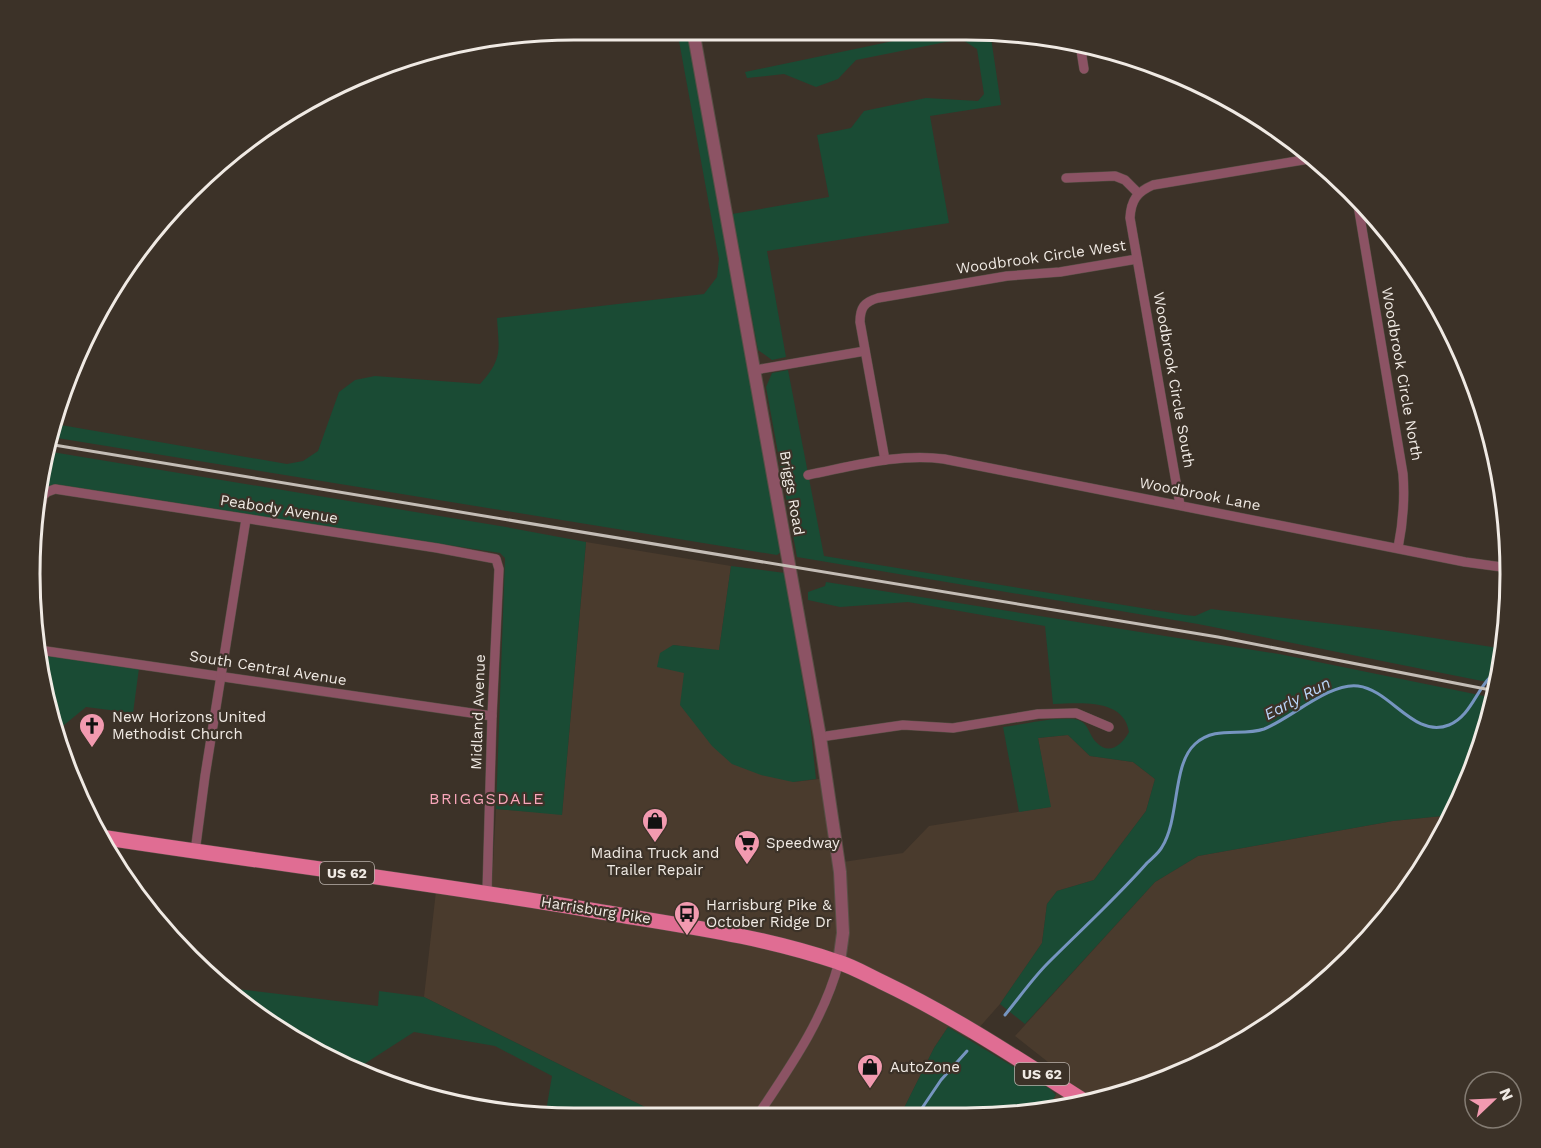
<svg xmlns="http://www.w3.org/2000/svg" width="1541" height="1148" viewBox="0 0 1541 1148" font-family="'Work Sans',sans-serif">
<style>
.built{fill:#4a3b2d}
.green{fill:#1a4b34}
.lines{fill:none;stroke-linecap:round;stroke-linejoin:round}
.stream{stroke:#7695c0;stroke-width:3}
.minor-casing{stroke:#594f46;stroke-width:10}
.tertiary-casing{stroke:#594f46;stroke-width:14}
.primary-casing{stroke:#594f46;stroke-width:16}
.minor{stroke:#8c5364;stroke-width:9}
.tertiary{stroke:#8c5364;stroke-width:12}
.primary{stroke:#e06d93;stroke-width:15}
.rail{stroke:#c4bdb6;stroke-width:3}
.labels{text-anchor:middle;stroke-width:4.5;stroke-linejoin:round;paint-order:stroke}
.shield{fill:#3c3228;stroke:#bab3ac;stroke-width:1.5}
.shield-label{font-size:14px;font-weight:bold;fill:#f0eae4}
.street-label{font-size:15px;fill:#f0eae4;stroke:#3c3228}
.poi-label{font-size:15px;fill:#f0eae4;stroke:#3c3228;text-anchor:start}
.water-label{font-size:16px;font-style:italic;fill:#bbd6fa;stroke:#3c3228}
.neighbourhood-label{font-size:16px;letter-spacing:1.5px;fill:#f8a6ba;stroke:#3c3228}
.rim{fill:none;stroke:#f0eae4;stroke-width:3}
</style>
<rect width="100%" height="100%" fill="#3c3228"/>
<g class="built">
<path d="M586,542l145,24 -12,85 -46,-6 11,28 109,109 35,-4 15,84 60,-9 26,-27 121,-19 -12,-69 30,-3 22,21 43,6 22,17 -9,32 -52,69 -37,11 -10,13 -5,39 -42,61 -31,35 -21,-12 -14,21 -33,66 -238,2 -239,-119 12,-106 55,10 5,-92 66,5z"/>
<path d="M1452,815l-14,31 -62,87 -78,73 -123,71 -130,34 22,-34 -52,-41 140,-154 43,-26 195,-35z"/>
</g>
<g class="green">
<path d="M677,30h11l93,522 -4,3 -37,-6 -689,-112 4,-13 232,40 16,-3 15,-10 21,-59 16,-12 20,-4 105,8c23,-25 19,-34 17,-66l207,-24 13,-17 2,-18z"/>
<path d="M941,31h49l11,74 -71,11 19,107 -182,28 19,106 -14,3 -14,-10 -26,-136 97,-17 -12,-62 34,-7 13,-17 62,-13 52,3 6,-7 -7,-45 -16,-10 -105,21 -18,19 -22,8 -32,-13 -37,4 -2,-6z"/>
<path d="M788,370l36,186 361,59 10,1 16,-7 171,21 123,19 -8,35 -299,-60 -401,-67 -31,-170 6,-14z"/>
<path d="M46,451l460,76 80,15 -24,273 -66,-6 9,-251 -5,-5 -439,-68c-10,-1 -17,2 -22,11l2,-28z"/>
<path d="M731,566l54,7 26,159 5,47 -23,3 -32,-7 -29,-11 -20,-18 -32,-41 4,-32 -27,-6 3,-14 13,-8 46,5z"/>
<path d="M826,582l453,72 215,44 -12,51 -30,66 -59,6 -195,35 -43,26 -130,142 -25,-20 42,-61 5,-39 10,-13 37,-11 52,-69 9,-32 -22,-17 -43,-6 -22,-21 -30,3 13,69 -32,5 -16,-85c23,-3 48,-10 71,-8 15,2 14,15 22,23 13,14 26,3 33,-10 -5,-34 -49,-29 -76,-28l-8,-78 -137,-24 -68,5 -32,-7v-8l17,-6z"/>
<path d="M40,652l99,16 -6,45 -47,-6 -28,23 -3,-1z"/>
<path d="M221,987l157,19 1,-15 45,6 239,119 -118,1 7,-41 -57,-30 -81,-14 -56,36 -56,-23z"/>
<path d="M948,1027l102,62 6,6 -11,16 -7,2 -137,1 33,-66z"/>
</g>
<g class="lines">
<g class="stream">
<path d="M1005,1015c14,-17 27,-36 43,-52 18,-18 37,-36 55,-54 15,-15 30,-30 44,-46 5,-5 12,-10 15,-16 18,-29 10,-82 33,-103 21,-19 46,-7 69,-15 26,-10 66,-47 94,-43 33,4 56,53 91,39 25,-10 29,-45 52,-56"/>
<path d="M918,1114l23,-34 26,-29"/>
</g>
<defs>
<g id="minor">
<path d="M1080,44l4,25"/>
<path d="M1066,178l49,-2 10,4 13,13"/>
<path d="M1358,205l45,269c2,26 0,49 -5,74"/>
<path d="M755,370l110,-19"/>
<path d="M885,460l-25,-138c0,-14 4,-20 18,-24l129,-22 53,-4 77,-13"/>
<path d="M808,475c46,-9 90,-22 136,-16l521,103 44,6"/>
<path d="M1180,505l-50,-287c1,-18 7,-26 23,-33l156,-26"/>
<path d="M36,535l7,-39 4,-4 8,-3 382,59 59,11 3,10 -7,147 -5,176"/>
<path d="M39,650l453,66"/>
<path d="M820,737l83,-12 50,3 85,-14 38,-1 33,14"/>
<path d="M195,852l10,-76 41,-257"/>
<path d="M758,1115c32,-48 66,-96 81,-153"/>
</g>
<path id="tertiary" d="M693,30l127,707 20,135 3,61 -4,29"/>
<path id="primary" d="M107,838c163,25 326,45 489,73 81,14 163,24 242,51 16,5 31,14 46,21 71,34 134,76 200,118"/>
</defs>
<use href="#minor" class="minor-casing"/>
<use href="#tertiary" class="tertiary-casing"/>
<use href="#primary" class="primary-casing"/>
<use href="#minor" class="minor"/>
<use href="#tertiary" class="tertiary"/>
<use href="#primary" class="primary"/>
<path class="rail" d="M48,444l1170,193 278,54"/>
</g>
<defs>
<symbol id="church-pin" viewBox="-11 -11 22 30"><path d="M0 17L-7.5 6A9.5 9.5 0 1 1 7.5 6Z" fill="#f29ab0" stroke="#3c3228"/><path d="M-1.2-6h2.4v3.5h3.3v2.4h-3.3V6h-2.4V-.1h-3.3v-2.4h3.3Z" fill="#111"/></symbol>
<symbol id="shop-pin" viewBox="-11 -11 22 30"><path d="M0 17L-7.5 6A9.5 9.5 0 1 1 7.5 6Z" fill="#f29ab0" stroke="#3c3228"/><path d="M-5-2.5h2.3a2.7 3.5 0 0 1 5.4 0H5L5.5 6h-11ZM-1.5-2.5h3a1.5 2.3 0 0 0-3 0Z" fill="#111"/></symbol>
<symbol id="supermarket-pin" viewBox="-11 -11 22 30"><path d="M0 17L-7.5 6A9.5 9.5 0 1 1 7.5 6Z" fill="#f29ab0" stroke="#3c3228"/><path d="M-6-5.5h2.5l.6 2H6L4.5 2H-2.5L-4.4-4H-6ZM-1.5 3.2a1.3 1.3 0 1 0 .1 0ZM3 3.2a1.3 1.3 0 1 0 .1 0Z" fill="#111"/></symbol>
<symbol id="bus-pin" viewBox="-11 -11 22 30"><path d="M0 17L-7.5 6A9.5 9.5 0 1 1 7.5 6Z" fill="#f29ab0" stroke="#3c3228"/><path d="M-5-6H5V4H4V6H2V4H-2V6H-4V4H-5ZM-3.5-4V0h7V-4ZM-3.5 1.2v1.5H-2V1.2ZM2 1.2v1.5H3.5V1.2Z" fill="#111"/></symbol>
</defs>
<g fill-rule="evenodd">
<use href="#church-pin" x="77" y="711" width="30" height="40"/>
<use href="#shop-pin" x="640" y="806" width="30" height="40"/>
<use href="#supermarket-pin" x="732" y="828" width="30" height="40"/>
<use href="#bus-pin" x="672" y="899" width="30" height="40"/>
<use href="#shop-pin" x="855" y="1052" width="30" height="40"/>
</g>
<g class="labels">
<g class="shield">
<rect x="320" y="862" width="54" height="22" rx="4.5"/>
<rect x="1015" y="1063" width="54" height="22" rx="4.5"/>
</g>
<g class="shield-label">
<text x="347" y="878">US 62</text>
<text x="1042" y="1079">US 62</text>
</g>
<g class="street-label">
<text transform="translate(1041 257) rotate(-8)" y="5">Woodbrook Circle West</text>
<text transform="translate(1402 374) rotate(80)" y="5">Woodbrook Circle North</text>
<text transform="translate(1174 380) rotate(80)" y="5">Woodbrook Circle South</text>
<text transform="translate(792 493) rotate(80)" y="5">Briggs Road</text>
<text transform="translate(1200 494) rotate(11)" y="5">Woodbrook Lane</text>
<text transform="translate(279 509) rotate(9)" y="5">Peabody Avenue</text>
<text transform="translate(268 668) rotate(9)" y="5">South Central Avenue</text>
<text transform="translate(478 712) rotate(-88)" y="5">Midland Avenue</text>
<text transform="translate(596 910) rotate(9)" y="5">Harrisburg Pike</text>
</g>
<g class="poi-label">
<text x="112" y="722">New Horizons United<tspan x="112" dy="17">Methodist Church</tspan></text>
<text x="766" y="848">Speedway</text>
<text x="655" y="858" text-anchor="middle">Madina Truck and<tspan x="655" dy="17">Trailer Repair</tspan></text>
<text x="706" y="910">Harrisburg Pike &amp;<tspan x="706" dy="17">October Ridge Dr</tspan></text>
<text x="890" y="1072">AutoZone</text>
</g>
<g class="water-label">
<text transform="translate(1297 698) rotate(-28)" y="6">Early Run</text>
</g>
<g class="neighbourhood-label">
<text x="487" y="804">BRIGGSDALE</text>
</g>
</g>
<path d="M0 0H1541V1148H0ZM574 40H966A534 534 0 0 1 1500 574V574A534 534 0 0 1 966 1108H574A534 534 0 0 1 40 574V574A534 534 0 0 1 574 40Z" fill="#3c3228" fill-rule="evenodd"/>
<path class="rim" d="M574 40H966A534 534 0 0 1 1500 574V574A534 534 0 0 1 966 1108H574A534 534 0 0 1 40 574V574A534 534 0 0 1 574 40Z"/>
<g transform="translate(1493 1100) rotate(67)"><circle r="28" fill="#3c3228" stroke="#847c73" stroke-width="1.5"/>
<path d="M0-4.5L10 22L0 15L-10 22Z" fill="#f29ab0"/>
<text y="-9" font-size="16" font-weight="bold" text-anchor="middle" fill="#f0eae4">N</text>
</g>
</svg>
